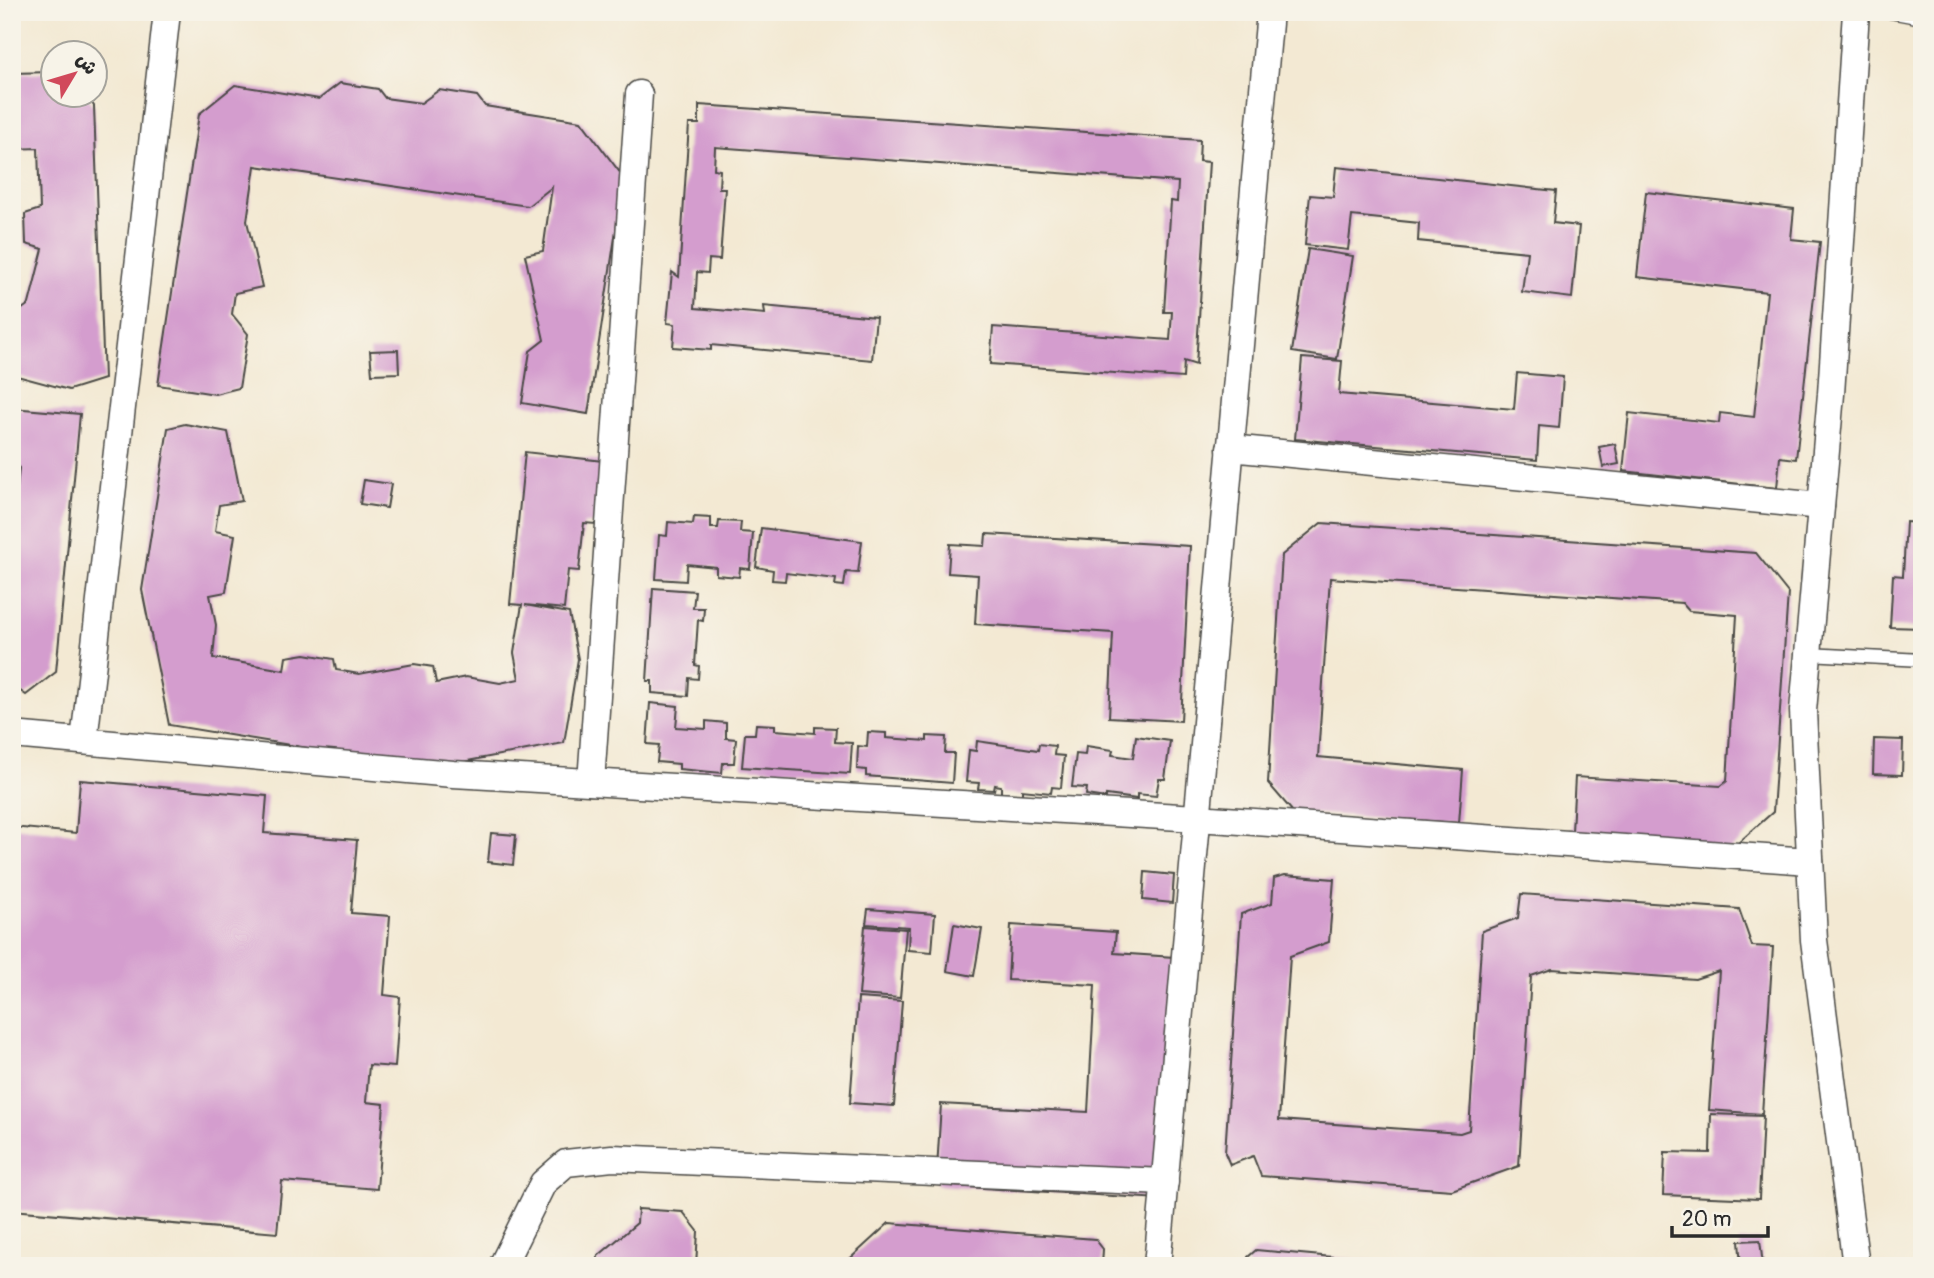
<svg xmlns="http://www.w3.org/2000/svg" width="1934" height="1278" viewBox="0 0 1934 1278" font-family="Pangolin,'Playpen Sans Arabic',sans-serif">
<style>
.building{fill:#d49dce}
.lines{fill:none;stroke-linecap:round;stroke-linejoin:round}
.service-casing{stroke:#494844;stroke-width:15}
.minor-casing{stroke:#494844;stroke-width:29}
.service{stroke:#fff;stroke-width:12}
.minor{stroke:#fff;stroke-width:26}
</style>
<rect width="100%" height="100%" fill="#f7f3e8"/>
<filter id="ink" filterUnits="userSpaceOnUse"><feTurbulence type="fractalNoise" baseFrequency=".0143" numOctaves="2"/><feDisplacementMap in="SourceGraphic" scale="14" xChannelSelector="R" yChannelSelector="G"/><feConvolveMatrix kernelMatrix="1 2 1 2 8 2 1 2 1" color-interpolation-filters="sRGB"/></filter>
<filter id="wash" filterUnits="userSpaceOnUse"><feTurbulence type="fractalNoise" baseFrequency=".00686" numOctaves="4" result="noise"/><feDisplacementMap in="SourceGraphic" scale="28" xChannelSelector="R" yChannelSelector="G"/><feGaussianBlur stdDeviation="1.57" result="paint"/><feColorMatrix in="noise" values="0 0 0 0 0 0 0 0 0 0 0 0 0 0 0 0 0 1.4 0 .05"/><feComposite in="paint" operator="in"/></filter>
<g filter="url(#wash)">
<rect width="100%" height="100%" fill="#f3e9d3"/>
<g id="blocks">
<g class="building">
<path d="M52,72v22h33l9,12 10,273 -35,11 -52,-14 -3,-61 15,-11 14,-55 -17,-5 -1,-30 15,-5 -2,-61 -26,1v-76z"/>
<path d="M340,83l38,6 7,9 36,5 18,-13 38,6 8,10 96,15 43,57 -36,236 -66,-11 8,-52 14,-11 -19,-85 18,-4 9,-64 -24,19 -273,-40 -8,55 15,66 -27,6 -3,21 16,20 -9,54 -24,6 -57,-9 41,-271 36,-29 84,14z"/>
<path d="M699,105l501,35 -1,21 10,1 -13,203 -12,-4 -1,17 -193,-14 3,-37 177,13 2,-28h-8l7,-111 6,1 1,-20 -463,-35 -1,22 6,1 -1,18h6l-5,72 -11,-1 -1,14 -11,-1 -2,36 70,6 -1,-8 112,11 -4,43 -161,-15v5l-38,-3 2,-23 -8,-1 5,-51 7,5 10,-153h10z"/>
<path d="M1336,167l220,24 -3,32 26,3 -7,72 -50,-6 5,-40 -109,-11 1,-18 -67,-7 -4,34 -43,-5 5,-50 23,2z"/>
<path d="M1646,192l148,17 -3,30 29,3 -24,217 -16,-2 -3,31 -154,-17 6,-58 90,10 1,-10 34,4 13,-125 -130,-15z"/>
<path d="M1308,249l45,7 -16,103 -45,-7z"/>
<path d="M398,350l1,23 -27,1 -2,-23z"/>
<path d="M1302,358l40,3 -3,33 175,15 3,-36 46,4 -4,51 -20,-2 -2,34 -242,-21z"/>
<path d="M12,408l68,6 -24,258 -30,23 -14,-10v-145l7,-72 -7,-9z"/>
<path d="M185,424l43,8 14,69 -23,4 -4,26 20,4 -9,57 -16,3 6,30 -3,33 71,12 2,-13 19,-3 29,5 2,11 23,4 55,-10 19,3 3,16 30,-6 34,6 19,-4 -5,-26 8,-48 -12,-1 15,-152 78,9 -7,63 -12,-1 -5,48 -11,-1 -4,39 -39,-4 44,8 9,46 -14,84 -134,25 -261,-43 -27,-135 26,-162z"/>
<path d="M1615,444l4,20 -16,3 -4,-20z"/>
<path d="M364,480l27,4 -4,24 -27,-4z"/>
<path d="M1920,503l2,125 -32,-1 3,-52 10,1 3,-54 13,1z"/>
<path d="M694,517l17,1v10h7l1,-7 22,1 -1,10 13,1 -3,36 -10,-1 -1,9 -23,-2v-8l-29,-3 -1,17 -30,-2 3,-44 8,1 1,-14 25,2z"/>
<path d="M1321,523l435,30 32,40 -15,219 -44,39 -149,-10 -8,-10 3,-54 146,9 6,-5 10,-166 -48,-4 -7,-8 -352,-25 -12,179 145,13 -4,53 -166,-11 -25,-29 14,-228z"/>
<path d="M761,528l101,13 -4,32 -12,-1 -2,14 -9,-1 1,-6 -50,-6 -1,8 -13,-1 1,-10 -17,-3z"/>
<path d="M986,534l204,12 -9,175 -72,-4 4,-84 -138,-9 3,-49 -30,-2 2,-29 35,2z"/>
<path d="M653,588l42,3 -2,17h11l-1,13 -5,-1 -3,45 4,1 -1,13 -9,-1 -1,18 -36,-3v-12h-5z"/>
<path d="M650,703l28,3 -2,21 30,2v-8l20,2v15l10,1 -2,24h-11l-1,10 -43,-4v-5l-22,-2 2,-17 -12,-1z"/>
<path d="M756,724l19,1v5l40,3v-6l21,1 -1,14 17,1 -2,31 -108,-7 3,-33h10z"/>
<path d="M868,732l18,1v5l41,3v-5l19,1 -1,16h9l-2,30 -86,-7v-6l-9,-1 1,-23 9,1z"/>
<path d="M1136,736l34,5 -5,38h-6l-3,17 -19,-2v5l-31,-4v3l-20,-3 1,-7 -15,-1 4,-33 9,1 1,-9 27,4 -1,5 21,3z"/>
<path d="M1874,739l29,1 -1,35 -29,-1z"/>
<path d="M977,741l61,9 1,-6 16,2 -1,9 10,1 -3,32 -9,-1 -1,6 -29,-3v5l-21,-2v-7l-6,-1 -1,5 -16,-1 1,-6 -13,-1 3,-32 7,1z"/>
<path d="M80,780l187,16 -3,37 93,7 -6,73 39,3 -6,79 16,2 -5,70 -26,-2 -3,37 18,2 -7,85 -95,-8 -5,52 -265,-23v-383l64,6z"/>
<path d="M491,833l25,2 -3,30 -25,-3z"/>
<path d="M1145,872l29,3 -2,28 -29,-3z"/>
<path d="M1285,875l49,4 -5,63 -39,14 -11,164 181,13 9,-3 13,-199 36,-13 3,-24 218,15 13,37 21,1 -11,167 -53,-4 10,-139 -24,8 -143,-10 -21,7 -12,190 -67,24 -191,-14 -8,-20 -23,9 -5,-12 16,-239 31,-11 2,-25z"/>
<path d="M868,909l67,5 -3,38 -24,-2 1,-23 -43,-3z"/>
<path d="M954,924l28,5 -8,47 -27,-5z"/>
<path d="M1011,925l105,7 -2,21 60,4 -14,242 -224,-14 5,-81 147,8 7,-127 -87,-5z"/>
<path d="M865,926l41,3 -6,69 -41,-3z"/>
<path d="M858,998l44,3 -8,105 -44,-3z"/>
<path d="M1711,1114l52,2 -4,83 -96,-4 2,-43 45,1z"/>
<path d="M638,1209l45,3 15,19 -2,35h-99l1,-10 39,-33z"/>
<path d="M889,1223l206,16 8,10 -1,17h-260z"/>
<path d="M1760,1240l3,26h-22l-2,-25z"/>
<path d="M1256,1250l153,14v2h-161v-9z"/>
</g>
</g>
</g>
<g filter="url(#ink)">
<use href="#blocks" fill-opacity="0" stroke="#494844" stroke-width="2"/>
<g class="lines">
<defs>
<g id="service">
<path d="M1890,12l32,6"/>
<path d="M1808,654l114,6"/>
</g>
<g id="minor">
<path d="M1230,448l591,58"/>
<path d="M12,735l441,39 744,44 613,43"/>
<path d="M84,741l83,-729"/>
<path d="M591,782l48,-688"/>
<path d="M502,1266l41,-83 23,-20 46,-5 553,24"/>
<path d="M1157,1266l113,-1254"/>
<path d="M1856,1266l-42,-326 -11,-229 28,-317 25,-382"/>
</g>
</defs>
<use href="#service" class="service-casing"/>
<use href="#minor" class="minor-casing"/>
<use href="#service" class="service"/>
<use href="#minor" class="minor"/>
</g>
</g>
<rect width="1934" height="1278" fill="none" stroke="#f7f3e8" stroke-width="42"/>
<g transform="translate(74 74) rotate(52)"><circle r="33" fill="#f7f3e8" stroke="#a5a39c" stroke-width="2"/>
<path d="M0-5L12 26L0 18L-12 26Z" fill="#d1495b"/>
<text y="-10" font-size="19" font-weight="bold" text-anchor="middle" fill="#2b2b2b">ش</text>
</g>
<path d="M1672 1226v10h96v-10" fill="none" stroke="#2b2b2b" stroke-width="3.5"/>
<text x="1682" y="1226" font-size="21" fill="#2b2b2b" stroke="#f7f3e8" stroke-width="5" paint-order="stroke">20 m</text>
</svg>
